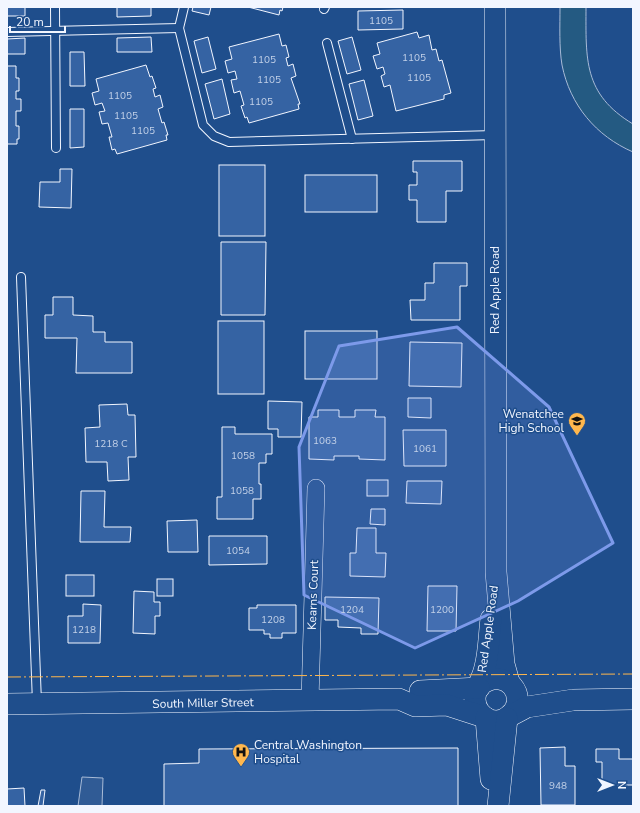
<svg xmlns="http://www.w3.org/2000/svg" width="640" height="813" viewBox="0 0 640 813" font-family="'Nunito Sans',sans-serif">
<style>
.green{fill:#245a82;stroke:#a8bbd7}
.parking{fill:#305b95;stroke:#a8bbd7}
.building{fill:#3563a3;stroke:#f2f6ff}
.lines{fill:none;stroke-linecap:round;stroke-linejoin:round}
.service-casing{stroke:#f2f6ff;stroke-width:10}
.minor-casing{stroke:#f2f6ff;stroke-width:18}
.tertiary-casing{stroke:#f2f6ff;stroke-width:22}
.service{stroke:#1f4e8c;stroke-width:8}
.minor{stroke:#1f4e8c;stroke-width:17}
.tertiary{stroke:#1f4e8c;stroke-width:21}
.power{stroke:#ffb74d;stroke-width:1;stroke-dasharray:14 3 2 3;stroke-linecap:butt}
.marked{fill:#7d9aea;fill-opacity:0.2;stroke:#7d9aea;stroke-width:3;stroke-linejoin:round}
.labels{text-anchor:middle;stroke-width:3;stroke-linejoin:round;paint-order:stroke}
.number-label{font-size:10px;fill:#c3d1e8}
.street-label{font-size:12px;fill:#f2f6ff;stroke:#1f4e8c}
.poi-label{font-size:12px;fill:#f2f6ff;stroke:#1f4e8c;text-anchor:end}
</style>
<rect width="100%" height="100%" fill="#1f4e8c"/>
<path class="green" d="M560,7h26c0,52 -3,87 47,117v28c-37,-16 -63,-47 -71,-87 -3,-18 -2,-39 -2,-58z"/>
<path class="parking" d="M82,777l21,1 -1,28h-24z"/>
<g class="building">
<rect x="7" y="7" width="18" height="9"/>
<path d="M117,7h34v9l-34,1z"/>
<path d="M193,7h18l-2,8 -17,-4z"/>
<path d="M248,7h35l-1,4 -2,-1 -1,5z"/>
<path d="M403,10v19l-45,1v-19z"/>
<path d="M417,32l2,6 10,-3 3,15 4,-1 3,12 3,-1 9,33 -7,2v4l-48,12 -6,-26 -6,2 -3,-11 4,-2 -2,-7 -6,2 -4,-13 7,-2 -3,-11z"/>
<path d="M279,34l3,12 4,-1 3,12 -3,1 2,8 5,-2 3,12 -5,2 9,26h-2l1,5 -50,14 -2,-6 -2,1 -4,-12 3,-1 -4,-14 -6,2 -3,-13 6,-1 -2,-8 -7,2 -3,-12 7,-2 -3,-12z"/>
<path d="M151,37l1,15h-35v-14z"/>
<path d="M208,37l8,32 -14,4 -8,-32z"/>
<path d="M352,37l9,33 -14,4 -9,-33z"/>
<path d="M25,38v16h-18v-15z"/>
<path d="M70,52h14l1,34h-15z"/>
<path d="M146,65l4,12 2,-1 4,12 -3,1 2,8 5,-2 3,12 -5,2 4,14 2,-1 4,13h-2l1,5 -50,14 -2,-5 -3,1 -3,-13h3l-4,-14 -6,1 -3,-12 6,-1 -3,-8 -7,2 -3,-12 7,-2 -3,-12z"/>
<path d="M7,66h9v12h3v13h-3v8h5v12h-5v15h3v13h-2v5h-10z"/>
<path d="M222,79l8,35 -16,5 -9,-35z"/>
<path d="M364,80l9,36 -15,4 -9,-36z"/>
<path d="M70,109h14v38l-14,1z"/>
<path d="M413,161h49v30h-16v31h-29v-22h-8v-15h8v-13h-4z"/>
<rect x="219" y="165" width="46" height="71"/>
<path d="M60,169h12l-1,39 -32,-1 1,-25h20z"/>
<rect x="305" y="175" width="72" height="37"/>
<path d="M221,242h45l-1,73h-44z"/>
<path d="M434,263h33v23h-7v34h-49l-1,-20h15v-17h9z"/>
<path d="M53,297h20v18l20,1v16h12v10h27v31h-56l1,-35h-32v-23h8z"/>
<rect x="218" y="321" width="46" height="73"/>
<rect x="305" y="331" width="72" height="48"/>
<path d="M410,342l52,1 -1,44 -52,-1z"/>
<path d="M408,398h23v20l-23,-1z"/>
<path d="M268,401l34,1 -1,35h-23v-8h-10z"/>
<path d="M127,404l1,11h7l1,42h-8l1,23 -21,1 -1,-19h-21l-1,-34 15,-1 -1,-22z"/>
<path d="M318,410h21v7h16v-7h21l-1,7h10v43l-26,-1v-3h-25v4l-25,-1v-42h9z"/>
<path d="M222,427h13v7h37v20h-6v9h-7v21h2v15h-8v20h-36v-22h5z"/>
<path d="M403,430h43v36h-42z"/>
<rect x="367" y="480" width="21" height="16"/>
<path d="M407,481h35l-1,23 -35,-1z"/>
<path d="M81,491h24l-1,36h27l-1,15h-50z"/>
<path d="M371,509h14v16l-15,-1z"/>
<path d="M197,520l1,32h-30l-1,-31z"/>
<path d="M357,528h19v25h10l-1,24 -35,-1v-23h6z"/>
<path d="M209,536h58v28l-58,1z"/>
<rect x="66" y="575" width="28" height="21"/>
<rect x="157" y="579" width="16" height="17"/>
<path d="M428,586h29l-1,45h-29z"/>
<path d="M134,591l20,1v10h6v14h-5v18l-22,-1z"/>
<path d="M325,597l54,1 -1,36h-17v-6l-23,-1v-7h-13z"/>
<path d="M83,604l18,1 -1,38h-32v-27h15z"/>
<path d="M257,605h39v28h-14v5h-12v-4h-6v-4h-15v-22h8z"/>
<path d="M565,747v19h10v39h-34l-1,-57z"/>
<path d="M458,748v58h-294v-42l35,-1v-14z"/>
<path d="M596,749h23v10h14v26h-31v-23h-6z"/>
<path d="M24,788l1,18h-18v-17z"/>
<path d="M41,790h4l-2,16h-5z"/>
</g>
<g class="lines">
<defs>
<g id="service">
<path d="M55,7l1,141"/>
<path d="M184,7l-5,21 24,97 11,11 15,6 266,-7"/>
<path d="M324,9l1,-2"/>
<path d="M7,32l172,-4"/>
<path d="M327,43l25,96"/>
<path d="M21,277l16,426"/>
</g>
<path id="minor" d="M310,701l6,-213"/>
<g id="tertiary">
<path d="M495,7l1,565 8,92 5,18"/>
<path d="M479,686c27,-22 51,12 31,29 -5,5 -13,7 -20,5 -8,-3 -15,-11 -15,-21 0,-10 8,-21 10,-32 4,-15 4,-33 6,-48"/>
<path d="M420,691l59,-3"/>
<path d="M7,704l392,-5 16,7 32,-1 37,12"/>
<path d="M510,716l17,-9 46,-7 60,-1"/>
<path d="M486,718l5,61"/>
<path d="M498,806l9,-88"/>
</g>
</defs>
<use href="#service" class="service-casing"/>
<use href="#minor" class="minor-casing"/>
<use href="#tertiary" class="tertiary-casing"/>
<use href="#service" class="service"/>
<use href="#minor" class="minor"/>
<use href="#tertiary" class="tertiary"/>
<path class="power" d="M7,677l626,-3"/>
</g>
<path class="marked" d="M457,327l92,80 64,136 -95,58 -103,47 -111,-53 -5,-148 40,-101z"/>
<defs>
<symbol id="school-pin" viewBox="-11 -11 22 30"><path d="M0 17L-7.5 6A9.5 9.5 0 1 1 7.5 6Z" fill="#ffb74d" stroke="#1f4e8c"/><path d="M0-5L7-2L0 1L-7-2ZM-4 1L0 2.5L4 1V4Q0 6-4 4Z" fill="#111"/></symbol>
<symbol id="hospital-pin" viewBox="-11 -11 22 30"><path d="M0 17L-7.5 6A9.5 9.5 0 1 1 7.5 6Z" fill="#ffb74d" stroke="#1f4e8c"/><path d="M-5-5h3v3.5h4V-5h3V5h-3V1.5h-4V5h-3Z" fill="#111"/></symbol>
</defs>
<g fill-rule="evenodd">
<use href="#school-pin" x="567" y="411" width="20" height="27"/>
<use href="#hospital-pin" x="231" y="742" width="20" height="27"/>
</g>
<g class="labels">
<g class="number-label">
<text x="381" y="24">1105</text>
<text x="414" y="61">1105</text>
<text x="264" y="63">1105</text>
<text x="419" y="81">1105</text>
<text x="269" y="83">1105</text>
<text x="120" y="99">1105</text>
<text x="261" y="105">1105</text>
<text x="126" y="119">1105</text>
<text x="143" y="134">1105</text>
<text x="325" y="444">1063</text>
<text x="111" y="447">1218 C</text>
<text x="425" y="452">1061</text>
<text x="243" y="459">1058</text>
<text x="242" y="494">1058</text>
<text x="238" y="554">1054</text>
<text x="352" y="613">1204</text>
<text x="442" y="613">1200</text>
<text x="273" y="623">1208</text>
<text x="84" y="633">1218</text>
<text x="558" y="789">948</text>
</g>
<g class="street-label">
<text transform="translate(495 290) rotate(-90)" y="4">Red Apple Road</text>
<text transform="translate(313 595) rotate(-88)" y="4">Kearns Court</text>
<text transform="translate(488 629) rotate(-82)" y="4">Red Apple Road</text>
<text transform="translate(203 703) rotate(-1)" y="4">South Miller Street</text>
</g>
<g class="poi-label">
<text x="564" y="418">Wenatchee<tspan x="564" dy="14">High School</tspan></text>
<text x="254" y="749" text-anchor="start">Central Washington<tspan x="254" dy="14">Hospital</tspan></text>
</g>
</g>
<rect width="640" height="813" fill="none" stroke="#f2f6ff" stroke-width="16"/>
<g transform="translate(612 785) rotate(90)" stroke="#1f4e8c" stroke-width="3" paint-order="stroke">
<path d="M0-3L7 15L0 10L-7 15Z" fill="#f2f6ff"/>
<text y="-6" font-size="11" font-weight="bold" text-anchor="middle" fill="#f2f6ff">N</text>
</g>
<path d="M10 26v6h55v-6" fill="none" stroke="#f2f6ff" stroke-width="2"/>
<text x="16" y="26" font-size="12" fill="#f2f6ff" stroke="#1f4e8c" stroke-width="3" paint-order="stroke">20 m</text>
</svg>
